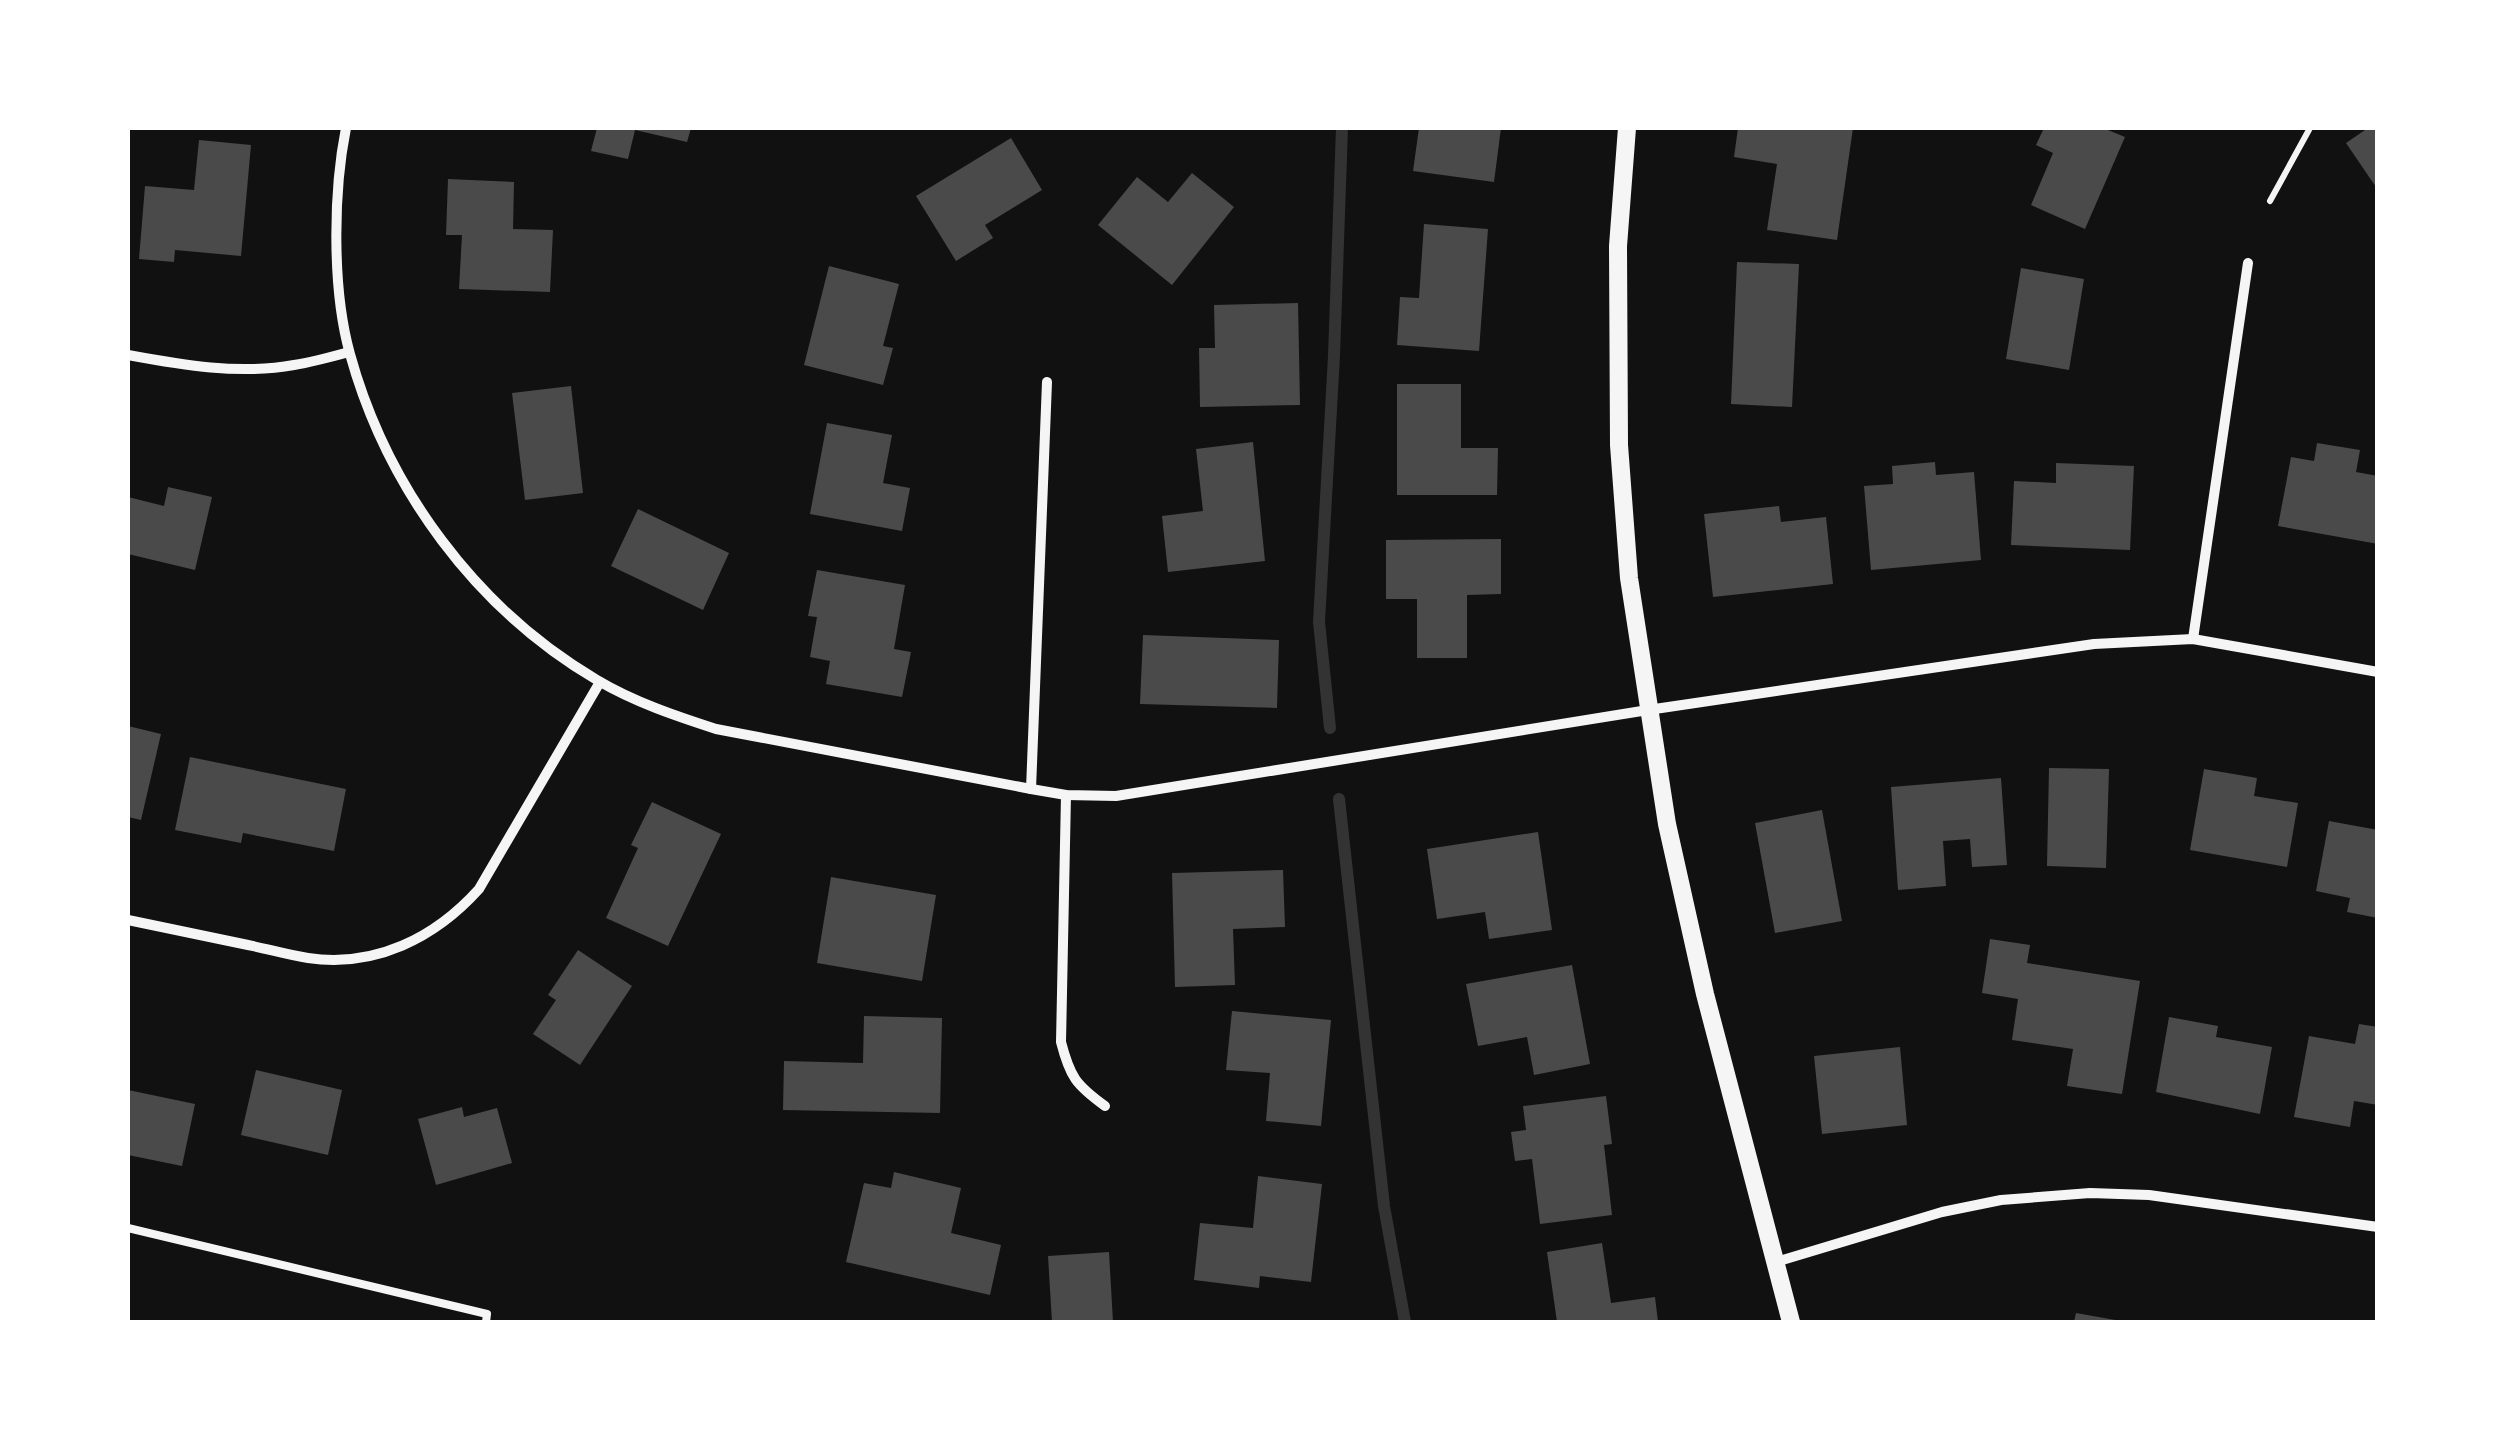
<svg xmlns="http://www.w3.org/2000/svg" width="2505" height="1450" viewBox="0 0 2505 1450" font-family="'Roboto Condensed',sans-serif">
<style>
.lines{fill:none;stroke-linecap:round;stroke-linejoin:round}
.stream{stroke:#333;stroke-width:12}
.building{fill:#4a4a4a}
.path{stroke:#f5f5f5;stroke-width:6}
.service{stroke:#f5f5f5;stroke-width:8}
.minor{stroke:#f5f5f5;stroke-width:10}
.tertiary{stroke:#f5f5f5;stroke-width:18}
</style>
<rect width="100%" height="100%" fill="#111"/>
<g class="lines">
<g class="stream">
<path d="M1330,728l-11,-106 15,-266 8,-228"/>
<path d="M1339,799l45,407 21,116"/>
</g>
</g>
<g class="building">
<path d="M597,128h94l-4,14 -52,-12 -7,29 -37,-8z"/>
<path d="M1419,128h82l-7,54 -81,-11z"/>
<path d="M1738,128h115l-16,112 -70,-10 10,-66 -43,-7z"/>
<path d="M2044,128h59l22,9 -40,92 -54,-24 22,-52 -17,-8z"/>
<path d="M2368,128h10v62l-32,-47z"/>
<path d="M1011,138l31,52 -57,35 8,13 -37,23 -40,-65z"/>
<path d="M199,140l52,5 -10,111 -66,-6 -1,12 -35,-3 6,-73 49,4z"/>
<path d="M1192,173l42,34 -62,78 -74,-60 39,-48 31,25z"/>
<path d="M448,179l66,3 -1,47 40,1 -3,62 -91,-3 3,-54h-16z"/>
<path d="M1424,224l64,5 -9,122 -82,-6 3,-48 19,1z"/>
<path d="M1737,262l62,2 -7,143 -61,-3z"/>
<path d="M829,266l70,18 -16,62 10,2 -10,37 -79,-20z"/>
<path d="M2021,268l63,11 -15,91 -63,-11z"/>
<path d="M1298,303l2,102 -100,2 -1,-59h16l-1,-43z"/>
<path d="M1397,384h64v64h37l-1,47h-100z"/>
<path d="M571,386l12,107 -58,7 -13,-107z"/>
<path d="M827,423l65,12 -9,48 27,5 -8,43 -92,-17z"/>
<path d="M1253,442l12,119 -97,11 -6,-56 41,-5 -7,-62z"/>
<path d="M2317,443l43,7 -4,22 22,4v68l-100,-18 13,-69 23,4z"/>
<path d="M1935,462l1,13 38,-3 7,88 -110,10 -7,-84 29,-2 -1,-18z"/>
<path d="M2056,463l78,3 -4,84 -119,-5 3,-64 42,2z"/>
<path d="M168,487l44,10 -17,73 -67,-16v-57l36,9z"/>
<path d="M1779,506l2,16 45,-5 7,67 -120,13 -9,-83z"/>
<path d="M638,509l91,44 -26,57 -92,-44z"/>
<path d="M1501,539v55l-34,1v63h-50v-59h-31v-59z"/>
<path d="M817,570l88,15 -11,64 17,3 -9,45 -76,-13 4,-23 -20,-4 7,-40 -9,-1z"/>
<path d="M1143,635l136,5 -2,68 -137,-4z"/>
<path d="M128,726l33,8 -20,86 -13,-3z"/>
<path d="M190,757l156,32 -12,62 -91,-18 -2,10 -66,-13z"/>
<path d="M2049,768l60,1 -3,99 -59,-2z"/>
<path d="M2204,769l53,9 -3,18 44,7 -11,64 -97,-17z"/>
<path d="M2001,778l6,87 -35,2 -2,-28 -27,2 3,45 -48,4 -7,-103z"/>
<path d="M652,802l69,32 -53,112 -62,-28 32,-70 -7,-3z"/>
<path d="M1822,810l20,111 -67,12 -20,-110z"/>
<path d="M2329,821l49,9v88l-31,-6 3,-14 -34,-7z"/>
<path d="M1538,832l14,98 -63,9 -4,-27 -48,7 -10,-70z"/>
<path d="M1283,870l2,57 -52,2 2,56 -60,2 -3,-114z"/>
<path d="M831,877l105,18 -14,86 -105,-18z"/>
<path d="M1990,939l40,6 -3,18 113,18 -18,113 -55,-8 6,-37 -61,-9 6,-41 -36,-6z"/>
<path d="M578,950l54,36 -52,79 -47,-31 23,-34 -8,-5z"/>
<path d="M1572,965l18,99 -56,11 -7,-38 -49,9 -12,-62z"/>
<path d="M1232,1011l99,9 -10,106 -55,-5 4,-48 -44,-3z"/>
<path d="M864,1016l78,2 -2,95 -157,-3 1,-49 79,2z"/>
<path d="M2169,1017l49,9 -2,11 56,10 -12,67 -104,-22z"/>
<path d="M2359,1024l19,3v78l-24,-4 -4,26 -56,-10 15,-81 46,8z"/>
<path d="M1900,1047l7,78 -85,9 -8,-78z"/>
<path d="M256,1070l86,20 -14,65 -87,-20z"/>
<path d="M128,1090l67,14 -13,62 -54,-11z"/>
<path d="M1606,1096l6,48 -8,1 8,70 -72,9 -8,-65 -17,2 -4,-29 15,-2 -3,-24z"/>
<path d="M462,1107l2,10 33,-9 15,55 -76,22 -18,-66z"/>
<path d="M894,1172l67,16 -10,45 50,12 -11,50 -144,-33 18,-79 27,5z"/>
<path d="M1258,1176l64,8 -11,98 -51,-6 -1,12 -65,-8 6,-57 53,5z"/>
<path d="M1602,1243l9,60 44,-6 3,25h-101l-10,-70z"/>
<path d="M1109,1252l4,70h-61l-4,-66z"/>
<path d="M2076,1313l45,8v1h-47z"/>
</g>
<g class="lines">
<path class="path" d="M2270,201l40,-73"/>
<path class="service" d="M128,1228l359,86 -1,8"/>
<g class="minor">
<path d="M346,128c-13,65 -14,162 4,226 37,134 126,255 247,326 37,22 79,36 119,49l315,60 35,6 50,1 532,-86 446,-66 99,-5 185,33"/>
<path d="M128,355c54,10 111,20 166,10 19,-3 37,-8 55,-13"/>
<path d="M2193,639l55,-376"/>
<path d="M1031,789l16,-407"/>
<path d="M1066,795l-5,247c9,35 15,43 44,64"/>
<path d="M128,920c40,8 80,17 120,25 20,4 40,10 60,13 67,10 127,-20 171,-69l121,-207"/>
<path d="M1776,1262l166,-50 59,-12 89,-7 59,2 229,32"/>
</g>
<path class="tertiary" d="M1627,128l-9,118 1,199 10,133 38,246 38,170 86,328"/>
</g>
<rect width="2505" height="1450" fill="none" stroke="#ffffff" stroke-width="260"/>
</svg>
